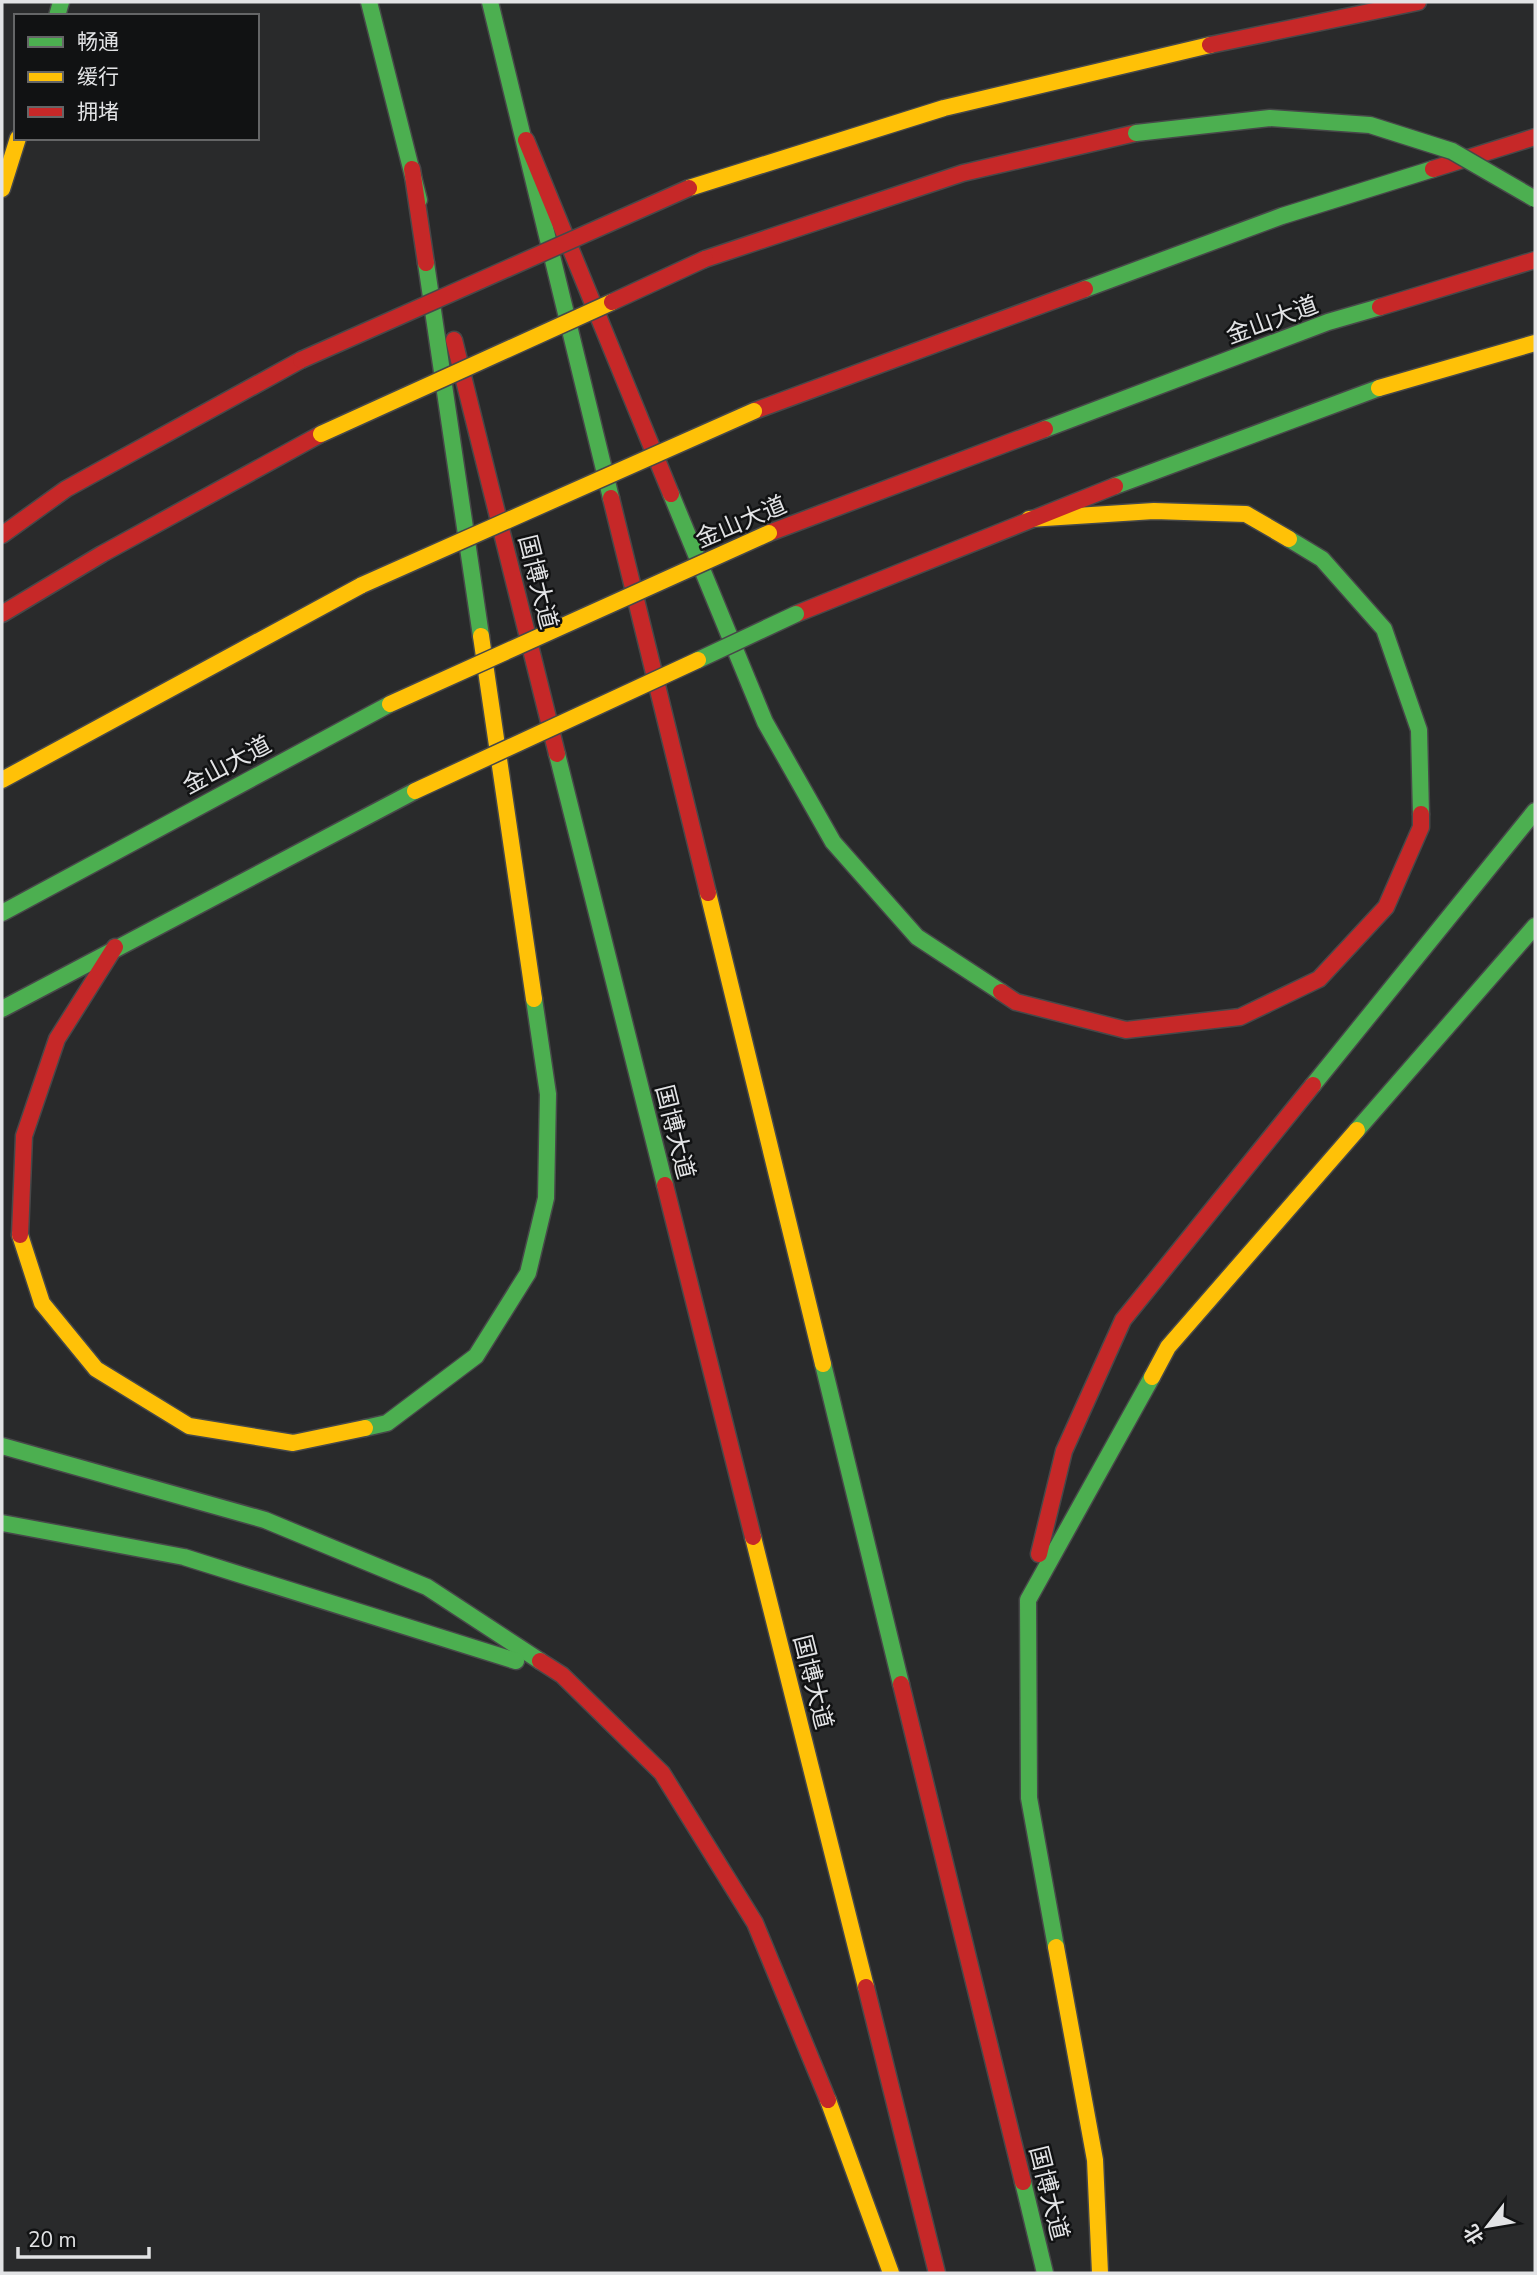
<svg xmlns="http://www.w3.org/2000/svg" width="1537" height="2275" viewBox="0 0 1537 2275" font-family="'Nunito Sans','Noto Sans SC',sans-serif">
<style>
.lines{fill:none;stroke-linecap:round;stroke-linejoin:round}
.fast-casing{stroke:#474849;stroke-width:19}
.slow-casing{stroke:#474849;stroke-width:19}
.jam-casing{stroke:#474849;stroke-width:19}
.fast{stroke:#4caf50;stroke-width:16}
.slow{stroke:#ffc107;stroke-width:16}
.jam{stroke:#c62828;stroke-width:16}
.fast-bridge-casing{stroke:#474849;stroke-width:19;stroke-linecap:butt}
.slow-bridge-casing{stroke:#474849;stroke-width:19;stroke-linecap:butt}
.jam-bridge-casing{stroke:#474849;stroke-width:19;stroke-linecap:butt}
.fast-bridge{stroke:#4caf50;stroke-width:16}
.slow-bridge{stroke:#ffc107;stroke-width:16}
.jam-bridge{stroke:#c62828;stroke-width:16}
.labels{text-anchor:middle;stroke-width:5;stroke-linejoin:round;paint-order:stroke}
.street-label{font-size:24px;fill:#e2e3e5;stroke:#111213}
</style>
<rect width="100%" height="100%" fill="#292a2b"/>
<g class="lines">
<defs>
<g id="fast">
<path d="M369,2l50,198"/>
<path d="M490,2l121,496"/>
<path d="M57,16l4,-14"/>
<path d="M426,263l55,373"/>
<path d="M1085,289l197,-73 151,-47"/>
<path d="M1045,429l283,-107 52,-15"/>
<path d="M1115,486l264,-98"/>
<path d="M671,494l94,228 68,120 84,95 84,55"/>
<path d="M1289,539l33,20 62,70 35,101 2,84"/>
<path d="M557,754l108,431"/>
<path d="M2,913l388,-209"/>
<path d="M2,1009l413,-218"/>
<path d="M1313,1085l222,-274"/>
<path d="M1357,1130l178,-204"/>
<path d="M823,1364l78,320"/>
<path d="M365,1428l22,-5 89,-67 52,-83 18,-75 2,-104 -14,-95"/>
<path d="M2,1446l263,74 162,67 113,74"/>
<path d="M2,1523l182,34 332,104"/>
<path d="M1056,1947l-27,-149 -1,-198 124,-223"/>
<path d="M1023,2182l22,91"/>
</g>
<g id="slow">
<path d="M689,188l255,-80 266,-63"/>
<path d="M2,189l16,-51"/>
<path d="M1379,388l156,-45"/>
<path d="M1029,519l125,-8 92,3 43,25"/>
<path d="M481,636l53,363"/>
<path d="M2,780l360,-195"/>
<path d="M708,893l115,471"/>
<path d="M20,1235l22,68 54,66 93,57 104,17 72,-15"/>
<path d="M1152,1377l16,-30 189,-217"/>
<path d="M753,1537l113,450"/>
<path d="M1056,1947l39,213 5,113"/>
<path d="M828,2100l63,173"/>
</g>
<g id="jam">
<path d="M1210,45l208,-43"/>
<path d="M526,140l145,354"/>
<path d="M412,169l14,94"/>
<path d="M1433,169l102,-32"/>
<path d="M705,259l258,-86 173,-40"/>
<path d="M1380,307l155,-47"/>
<path d="M454,340l103,414"/>
<path d="M754,411l331,-122"/>
<path d="M611,498l97,395"/>
<path d="M769,533l276,-104"/>
<path d="M2,535l64,-46 235,-129"/>
<path d="M2,614l100,-60 219,-120"/>
<path d="M796,614l319,-128"/>
<path d="M1001,992l15,10 110,28 114,-13 79,-38 67,-72 35,-80v-13"/>
<path d="M665,1185l88,352"/>
<path d="M20,1235l4,-99 33,-97 58,-92"/>
<path d="M1039,1554l25,-103 59,-131 190,-235"/>
<path d="M540,1661l22,14 100,98 93,150 73,177"/>
<path d="M901,1684l122,498"/>
<path d="M866,1987l71,286"/>
</g>
</defs>
<use href="#fast" class="fast-casing"/>
<use href="#slow" class="slow-casing"/>
<use href="#jam" class="jam-casing"/>
<use href="#fast" class="fast"/>
<use href="#slow" class="slow"/>
<use href="#jam" class="jam"/>
<defs>
<g id="fast-bridge">
<path d="M1136,133l134,-15 100,7 82,26 83,48"/>
<path d="M698,660l98,-46"/>
</g>
<g id="slow-bridge">
<path d="M321,434l291,-132"/>
<path d="M362,585l392,-174"/>
<path d="M390,704l379,-171"/>
<path d="M415,791l283,-131"/>
</g>
<g id="jam-bridge">
<path d="M612,302l93,-43"/>
<path d="M301,360l388,-172"/>
</g>
</defs>
<use href="#fast-bridge" class="fast-bridge-casing"/>
<use href="#slow-bridge" class="slow-bridge-casing"/>
<use href="#jam-bridge" class="jam-bridge-casing"/>
<use href="#fast-bridge" class="fast-bridge"/>
<use href="#slow-bridge" class="slow-bridge"/>
<use href="#jam-bridge" class="jam-bridge"/>
</g>
<g class="labels">
<g class="street-label">
<text transform="translate(1272 320) rotate(-20)" y="8">金山大道</text>
<text transform="translate(741 522) rotate(-23)" y="8">金山大道</text>
<text transform="translate(538 582) rotate(76)" y="8">国博大道</text>
<text transform="translate(227 765) rotate(-28)" y="8">金山大道</text>
<text transform="translate(675 1132) rotate(76)" y="8">国博大道</text>
<text transform="translate(813 1682) rotate(76)" y="8">国博大道</text>
<text transform="translate(1049 2193) rotate(76)" y="8">国博大道</text>
</g>
</g>
<rect width="1537" height="2275" fill="none" stroke="#e2e3e5" stroke-width="7"/>
<rect x="14" y="14" width="245" height="126" fill="#111213" stroke="#656667" stroke-width="2"/>
<rect x="28" y="37" width="35" height="10" fill="#4caf50" stroke="#656667" stroke-width="2"/>
<text x="77" y="49" font-size="21" fill="#e2e3e5">畅通</text>
<rect x="28" y="72" width="35" height="10" fill="#ffc107" stroke="#656667" stroke-width="2"/>
<text x="77" y="84" font-size="21" fill="#e2e3e5">缓行</text>
<rect x="28" y="107" width="35" height="10" fill="#c62828" stroke="#656667" stroke-width="2"/>
<text x="77" y="119" font-size="21" fill="#e2e3e5">拥堵</text>
<g transform="translate(1488 2226) rotate(239)" stroke="#111213" stroke-width="5" paint-order="stroke">
<path d="M0-5L12 26L0 18L-12 26Z" fill="#e2e3e5"/>
<text y="-10" font-size="19" font-weight="bold" text-anchor="middle" fill="#e2e3e5">北</text>
</g>
<path d="M18 2247v10h131v-10" fill="none" stroke="#e2e3e5" stroke-width="3.5"/>
<text x="28" y="2247" font-size="21" fill="#e2e3e5" stroke="#111213" stroke-width="5" paint-order="stroke">20 m</text>
</svg>
